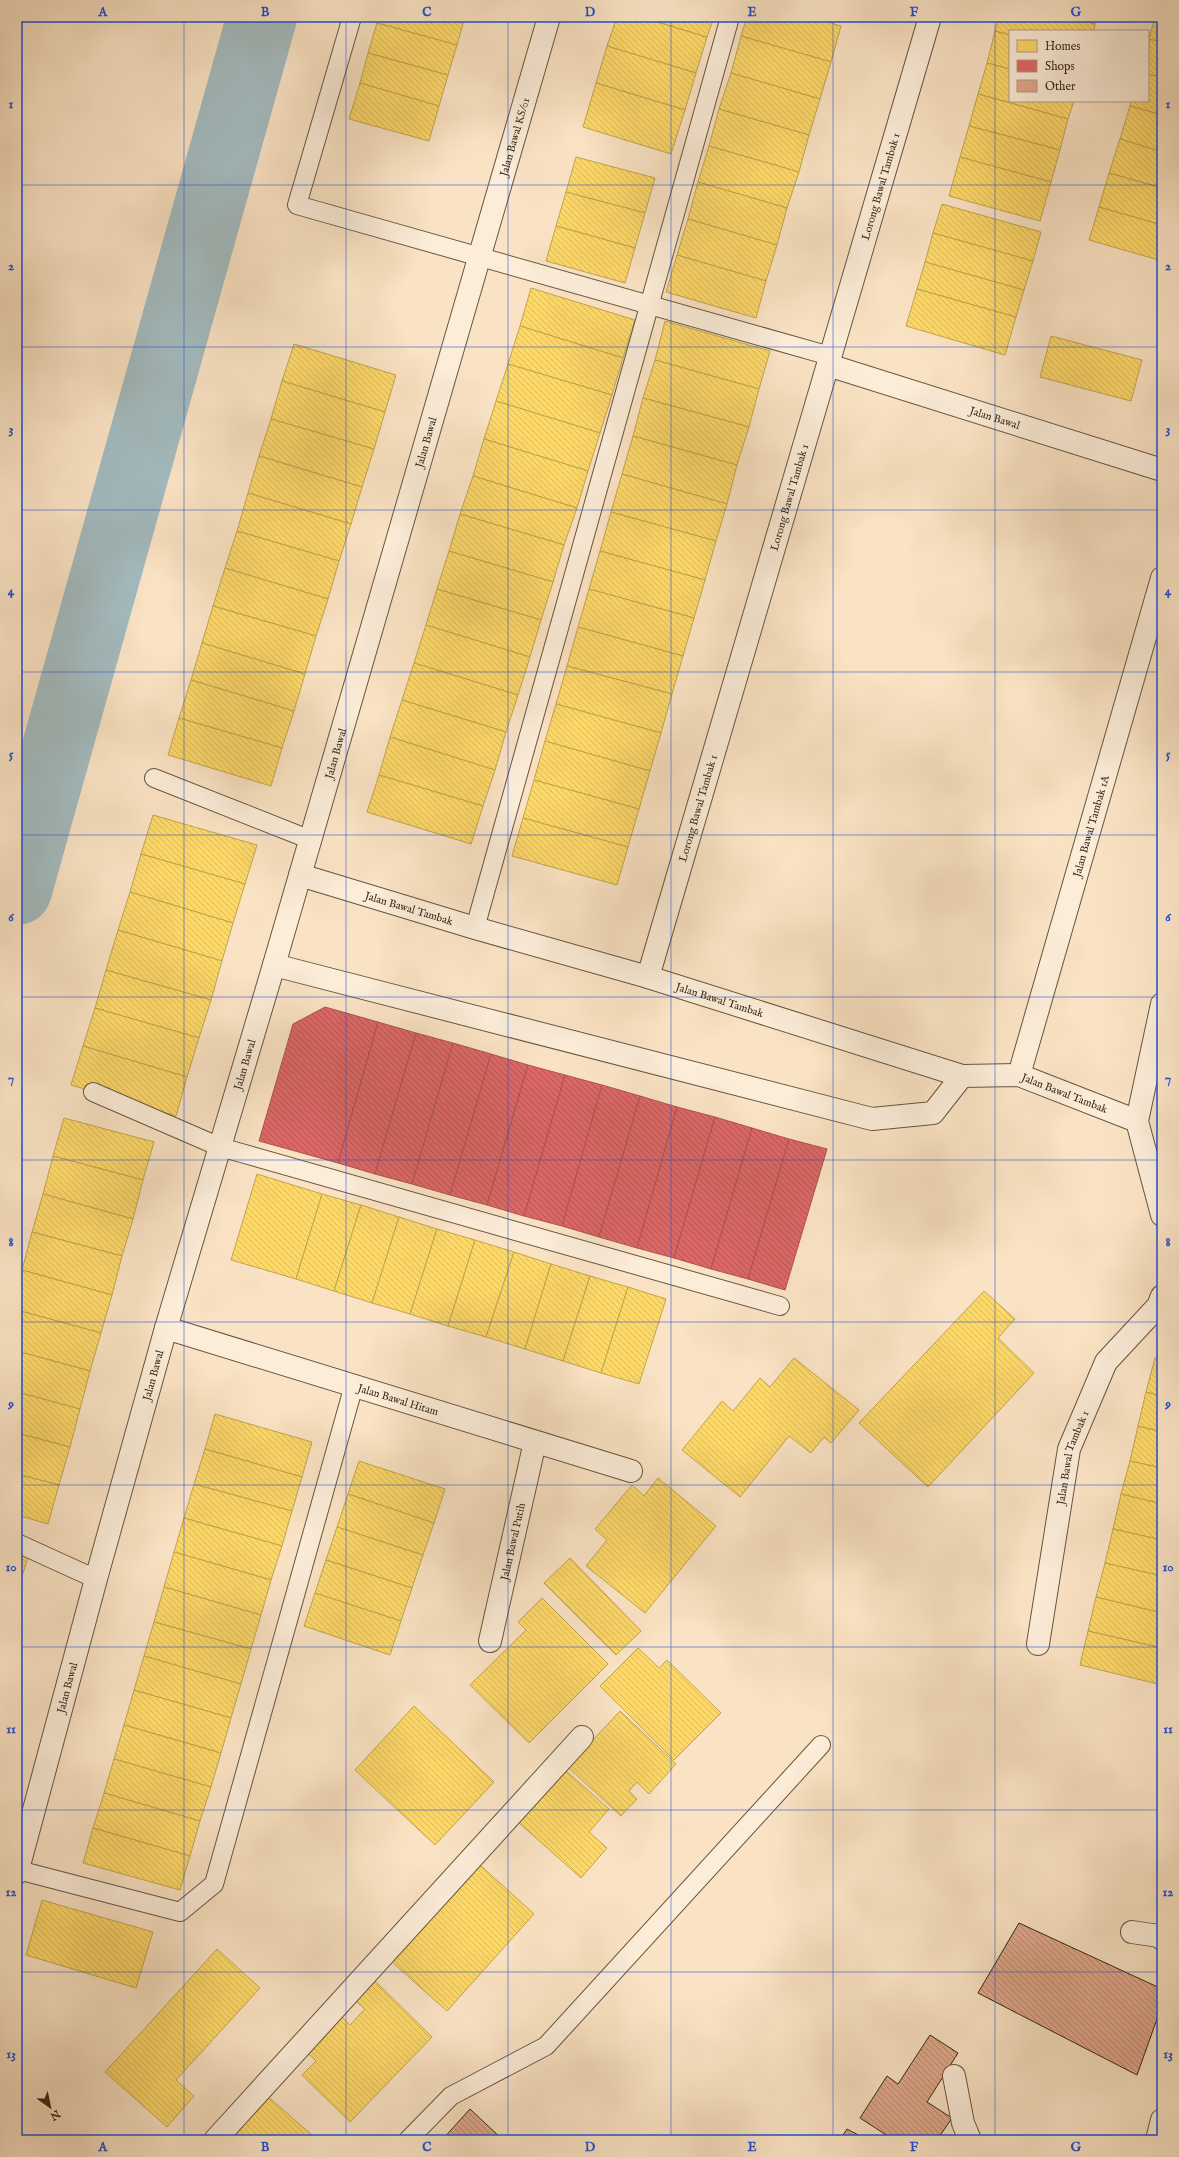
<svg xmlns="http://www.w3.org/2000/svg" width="1179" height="2157" viewBox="0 0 1179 2157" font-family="'IM FELL English',serif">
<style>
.homes{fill:url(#homes-back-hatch);stroke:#c3a34d}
.shops{fill:url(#shops-back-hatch);stroke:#ad534d}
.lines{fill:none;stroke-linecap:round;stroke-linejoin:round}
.river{stroke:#a3bbbf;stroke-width:70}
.building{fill:url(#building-back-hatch);stroke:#362613}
.service-casing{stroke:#67553f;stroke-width:20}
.minor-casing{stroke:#67553f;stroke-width:24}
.service{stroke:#fcedd9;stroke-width:18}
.minor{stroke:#fcedd9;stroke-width:22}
.grid{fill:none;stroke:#1d4ed8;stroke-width:1;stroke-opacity:0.55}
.labels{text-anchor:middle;stroke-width:4;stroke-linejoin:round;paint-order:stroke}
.street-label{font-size:11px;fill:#362613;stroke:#fcedd9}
.neatline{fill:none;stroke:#1d4ed8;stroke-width:1.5}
.grid-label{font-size:13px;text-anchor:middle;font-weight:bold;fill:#1d4ed8}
</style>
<defs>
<pattern id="homes-back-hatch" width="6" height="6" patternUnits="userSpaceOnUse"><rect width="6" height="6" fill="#ffd966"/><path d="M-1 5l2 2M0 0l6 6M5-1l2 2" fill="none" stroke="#dbba58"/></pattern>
<pattern id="shops-back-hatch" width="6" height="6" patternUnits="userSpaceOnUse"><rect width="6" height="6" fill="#e06666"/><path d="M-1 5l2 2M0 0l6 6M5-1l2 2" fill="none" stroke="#b65453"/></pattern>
<pattern id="building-back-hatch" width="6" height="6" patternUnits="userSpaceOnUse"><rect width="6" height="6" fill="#e1a88b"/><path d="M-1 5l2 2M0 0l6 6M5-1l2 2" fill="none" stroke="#b78970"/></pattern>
</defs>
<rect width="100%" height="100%" fill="#fae3c4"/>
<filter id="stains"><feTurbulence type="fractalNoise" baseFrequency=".005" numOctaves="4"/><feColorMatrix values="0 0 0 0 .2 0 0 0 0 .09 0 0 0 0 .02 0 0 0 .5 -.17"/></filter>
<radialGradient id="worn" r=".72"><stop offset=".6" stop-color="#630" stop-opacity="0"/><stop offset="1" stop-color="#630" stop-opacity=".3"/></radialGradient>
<g class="homes">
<path d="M379,17h86l-8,28 -80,-22z"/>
<path d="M617,17h24l66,20 -11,36 -89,-27z"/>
<path d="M641,17h73l-7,20z"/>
<path d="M747,17h64l30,9 -10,36 -90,-26z"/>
<path d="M999,17h69l27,7 -1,7h-84v4l-15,-4z"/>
<path d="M1068,17h29l-2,7z"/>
<path d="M1155,17h7v25l-13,-3z"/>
<path d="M377,23l80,22 -9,30 -80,-22z"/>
<path d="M995,31l15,4v34l-23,-6z"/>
<path d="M741,36l90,26 -11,37 -89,-26z"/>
<path d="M1149,39l13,3v36l-14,-4z"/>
<path d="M607,46l89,27 -11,37 -89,-27z"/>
<path d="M368,53l80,22 -9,31 -79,-23z"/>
<path d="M987,63l23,6v32h64l-6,18 -90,-25z"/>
<path d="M731,73l89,26 -11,36 -90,-26z"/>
<path d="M1148,74l14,4v37l-32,-9 1,-5h17z"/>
<path d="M360,83l79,23 -10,35 -80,-22z"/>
<path d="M596,83l89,27 -14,44 -88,-27z"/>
<path d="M978,94l90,25 -8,31 -91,-24z"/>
<path d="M1130,106l32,9v37l-42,-13z"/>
<path d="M719,109l90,26 -10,37 -90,-26z"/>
<path d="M969,126l91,24 -9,32 -91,-25z"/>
<path d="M1120,139l42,13v36l-53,-15z"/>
<path d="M709,146l90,26 -12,36 -89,-26z"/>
<path d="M576,157l79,21 -10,35 -79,-21z"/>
<path d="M960,157l91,25 -11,39 -91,-25z"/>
<path d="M1109,173l53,15v37l-63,-18z"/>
<path d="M698,182l89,26 -10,37 -89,-26z"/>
<path d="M566,192l79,21 -10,35 -79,-22z"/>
<path d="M942,204l99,28 -8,29 -100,-28z"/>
<path d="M1099,207l63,18v36l-73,-21z"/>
<path d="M688,219l89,26 -11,36 -89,-26z"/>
<path d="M556,226l79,22 -10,35 -79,-22z"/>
<path d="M933,233l100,28 -9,29 -99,-28z"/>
<path d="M677,255l89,26 -10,37 -90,-26z"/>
<path d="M925,262l99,28 -8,27 -99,-28z"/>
<path d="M531,288l104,32 -12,38 -103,-32z"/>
<path d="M917,289l99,28 -11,38 -99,-29z"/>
<path d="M665,321l105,30 -11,38 -104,-29z"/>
<path d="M520,326l103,32 -11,37 -104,-31z"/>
<path d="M1051,336l91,24 -11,41 -91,-24z"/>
<path d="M294,344l102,31 -11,37 -103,-31z"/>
<path d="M655,360l104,29 -10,38 -106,-29z"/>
<path d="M508,364l104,31 -12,38 -104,-32z"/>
<path d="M282,381l103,31 -11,37 -103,-30z"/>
<path d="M643,398l106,29 -12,38 -104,-29z"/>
<path d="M496,401l104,32 -12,38 -104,-32z"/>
<path d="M271,419l103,30 -12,38 -103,-31z"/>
<path d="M633,436l104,29 -10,39 -105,-30z"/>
<path d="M484,439l104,32 -11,37 -104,-32z"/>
<path d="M259,456l103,31 -11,37 -103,-31z"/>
<path d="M622,474l105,30 -11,37 -105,-29z"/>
<path d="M473,476l104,32 -13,37 -104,-31z"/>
<path d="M248,493l103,31 -12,37 -102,-30z"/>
<path d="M611,512l105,29 -11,39 -105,-29z"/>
<path d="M460,514l104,31 -11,37 -104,-31z"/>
<path d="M237,531l102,30 -11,38 -103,-31z"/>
<path d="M449,551l104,31 -12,38 -104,-31z"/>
<path d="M600,551l105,29 -11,38 -105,-29z"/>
<path d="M225,568l103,31 -12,37 -103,-30z"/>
<path d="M437,589l104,31 -11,37 -104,-32z"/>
<path d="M589,589l105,29 -11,38 -105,-29z"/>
<path d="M213,606l103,30 -11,38 -103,-31z"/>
<path d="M426,625l104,32 -12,38 -104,-32z"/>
<path d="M578,627l105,29 -11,38 -105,-28z"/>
<path d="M202,643l103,31 -11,37 -103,-31z"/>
<path d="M414,663l104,32 -12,37 -104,-32z"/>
<path d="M567,666l105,28 -11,39 -105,-29z"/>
<path d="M191,680l103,31 -12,37 -103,-30z"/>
<path d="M402,700l104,32 -11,38 -105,-33z"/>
<path d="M556,704l105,29 -11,38 -105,-30z"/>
<path d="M179,718l103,30 -11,38 -103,-31z"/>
<path d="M390,737l105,33 -12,36 -104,-31z"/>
<path d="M545,741l105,30 -11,38 -105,-29z"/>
<path d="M379,775l104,31 -12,38 -104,-32z"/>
<path d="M534,780l105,29 -11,38 -105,-29z"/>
<path d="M153,815l104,30 -12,39 -104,-30z"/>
<path d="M523,818l105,29 -11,38 -105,-29z"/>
<path d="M141,854l104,30 -12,39 -103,-31z"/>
<path d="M130,892l103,31 -11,38 -104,-31z"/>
<path d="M118,930l104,31 -11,39 -105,-30z"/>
<path d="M106,970l105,30 -12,38 -104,-30z"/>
<path d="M95,1008l104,30 -12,39 -104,-31z"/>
<path d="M83,1046l104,31 -11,39 -105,-31z"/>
<path d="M64,1118l90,24 -11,38 -90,-24z"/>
<path d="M53,1156l90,24 -10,39 -90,-25z"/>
<path d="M257,1174l65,20 -26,85 -65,-19z"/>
<path d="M43,1194l90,25 -11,37 -90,-24z"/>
<path d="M322,1194l39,11 -27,86 -38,-12z"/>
<path d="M361,1205l38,12 -27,86 -38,-12z"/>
<path d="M399,1217l38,12 -27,85 -38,-11z"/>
<path d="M437,1229l38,11 -27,86 -38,-12z"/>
<path d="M32,1232l90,24 -10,39 -90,-25z"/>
<path d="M475,1240l39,12 -28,85 -38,-11z"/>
<path d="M514,1252l37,12 -26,85 -39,-12z"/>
<path d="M551,1264l39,12 -27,85 -38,-12z"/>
<path d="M22,1270l90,25 -11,38 -84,-23v-23z"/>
<path d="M590,1276l38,11 -27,86 -38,-12z"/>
<path d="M628,1287l38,12 -27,85 -38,-11z"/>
<path d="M984,1291l31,28 -17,19 36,35 -106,114 -69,-64z"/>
<path d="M17,1310l84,23 -11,38 -73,-20z"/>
<path d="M17,1351l73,20 -10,38 -63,-17z"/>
<path d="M794,1358l65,52 -28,33 -7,-6 -13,16 -22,-17 -49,61 -58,-47 40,-49 11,10 27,-33 10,9z"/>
<path d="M1155,1358l7,1v37l-16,-4z"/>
<path d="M17,1392l63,17 -10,38 -53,-14z"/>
<path d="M1146,1392l16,4v36l-24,-6z"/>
<path d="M215,1414l97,28 -10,35 -97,-28z"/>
<path d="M1138,1426l24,6v36l-32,-7z"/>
<path d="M17,1433l53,14 -11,38 -42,-11z"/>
<path d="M205,1449l97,28 -10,34 -98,-27z"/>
<path d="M359,1461l86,28 -11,34 -86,-29z"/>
<path d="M1130,1461l32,7v36l-41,-10z"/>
<path d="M17,1474l42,11 -11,39 -31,-9z"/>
<path d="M658,1478l58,48 -71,87 -59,-47 21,-26 -12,-11 37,-44 12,11z"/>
<path d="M194,1484l98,27 -10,35 -98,-28z"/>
<path d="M348,1494l86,29 -11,32 -86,-28z"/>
<path d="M1121,1494l41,10v36l-49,-11z"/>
<path d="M184,1518l98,28 -11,34 -97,-28z"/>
<path d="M337,1527l86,28 -11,33 -86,-28z"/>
<path d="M1113,1529l49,11v36l-57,-13z"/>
<path d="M17,1548l13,3 -12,38h-1z"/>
<path d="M174,1552l97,28 -10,35 -97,-28z"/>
<path d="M570,1558l71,73 -25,24 -72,-72z"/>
<path d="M326,1560l86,28 -11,33 -86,-28z"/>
<path d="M1105,1563l57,13v37l-66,-16z"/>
<path d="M164,1587l97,28 -10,34 -97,-27z"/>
<path d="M315,1593l86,28 -11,34 -86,-29z"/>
<path d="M1096,1597l66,16v35l-74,-17z"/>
<path d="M542,1598l66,66 -79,79 -59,-58 56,-55 -8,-8z"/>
<path d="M154,1622l97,27 -10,35 -97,-28z"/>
<path d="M1088,1631l74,17v37l-82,-20z"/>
<path d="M638,1648l21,20 8,-8 54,53 -47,47 -74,-74z"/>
<path d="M144,1656l97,28 -10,34 -97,-28z"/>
<path d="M134,1690l97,28 -10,35 -97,-28z"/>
<path d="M414,1706l80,76 -59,63 -80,-75z"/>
<path d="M620,1711l56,53 -27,30 -12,-12 -8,9 8,8 -16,17 -53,-49z"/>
<path d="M124,1725l97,28 -10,34 -97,-28z"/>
<path d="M114,1759l97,28 -11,34 -96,-28z"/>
<path d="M565,1770l44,39 -20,23 18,16 -26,30 -63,-56z"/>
<path d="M104,1793l96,28 -10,35 -97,-28z"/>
<path d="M93,1828l97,28 -10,34 -97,-27z"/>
<path d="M479,1864l55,50 -87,97 -55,-49z"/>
<path d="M42,1900l111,32 -17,56 -110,-33z"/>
<path d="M217,1949l43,39 -84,92 18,16 -27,31 -62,-55z"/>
<path d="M371,1977l61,60 -82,85 -48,-47 14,-14 -13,-13 34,-36 13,13 15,-16 -14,-12z"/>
<path d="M265,2094l48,42 -3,4h-86z"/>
</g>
<g class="shops">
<path d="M325,1007l53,15 -40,141 -79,-22 34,-117z"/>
<path d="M378,1022l38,11 -41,141 -37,-11z"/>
<path d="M416,1033l37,10 -41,141 -37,-10z"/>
<path d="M453,1043l38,11 -41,141 -38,-11z"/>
<path d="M491,1054l37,11 -41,140 -37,-10z"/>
<path d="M528,1065l37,10 -41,141 -37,-11z"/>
<path d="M565,1075l37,10 -40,141 -38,-10z"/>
<path d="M602,1085l38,11 -41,141 -37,-11z"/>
<path d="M640,1096l37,11 -40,141 -38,-11z"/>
<path d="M677,1107l38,10 -41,141 -37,-10z"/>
<path d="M715,1117l37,11 -41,141 -37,-11z"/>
<path d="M752,1128l37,11 -41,140 -37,-10z"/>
<path d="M789,1139l38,10 -42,141 -37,-11z"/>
</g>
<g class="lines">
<path class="river" d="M17,890l245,-873"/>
</g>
<g class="building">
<path d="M1019,1923l143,66v16l-25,70 -159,-82z"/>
<path d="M930,2035l28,18 -31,49 25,16 -15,22h-43l-34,-22 27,-42 11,8z"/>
<path d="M470,2109l33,31h-61z"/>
<path d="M847,2129l21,11h-28z"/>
</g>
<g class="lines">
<defs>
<g id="service">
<path d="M352,17l-55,188 533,151"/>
<path d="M154,778l157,62"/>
<path d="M475,928l255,-911"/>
<path d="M93,1092l127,55 560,159"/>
<path d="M17,1543l79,36"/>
<path d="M18,1870l162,42 34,-28 140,-499"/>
<path d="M408,2140l43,-44 95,-50 275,-301"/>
</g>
<g id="minor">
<path id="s1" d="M828,365l334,105"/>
<path id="s2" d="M300,875l175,53 173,49 314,99 57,-1 118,46"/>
<path d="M274,965l598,154 61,-6 29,-37"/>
<path id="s3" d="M648,977l282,-960"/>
<path d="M1162,1004l-25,117 25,94"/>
<path id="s4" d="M1019,1075l143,-497"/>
<path id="s5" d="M166,1328l465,143"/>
<path id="s6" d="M490,1641l45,-199"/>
<path id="s7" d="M1038,1644l31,-195 37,-87 52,-56 4,-10"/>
<path id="s8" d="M17,1873l79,-294 70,-251 108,-363 275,-948"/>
<path d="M1132,1932l27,4 3,3"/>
<path d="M954,2076l9,47 7,17"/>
<path d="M215,2140l367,-403"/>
<path d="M1157,2140l5,-20"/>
</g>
</defs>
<use href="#service" class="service-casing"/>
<use href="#minor" class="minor-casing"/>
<use href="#service" class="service"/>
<use href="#minor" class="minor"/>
</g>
<path class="grid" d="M184,17v2123M346,17v2123M508,17v2123M671,17v2123M833,17v2123M995,17v2123M17,185h1145M17,347h1145M17,510h1145M17,672h1145M17,835h1145M17,997h1145M17,1160h1145M17,1322h1145M17,1485h1145M17,1647h1145M17,1810h1145M17,1972h1145"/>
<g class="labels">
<g class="street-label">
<text dy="4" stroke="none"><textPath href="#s8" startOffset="1806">Jalan Bawal KS/01</textPath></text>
<text dy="4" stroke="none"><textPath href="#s3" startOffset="824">Lorong Bawal Tambak 1</textPath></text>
<text dy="4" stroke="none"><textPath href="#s1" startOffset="175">Jalan Bawal</textPath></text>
<text dy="4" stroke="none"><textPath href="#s8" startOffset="1488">Jalan Bawal</textPath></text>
<text dy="4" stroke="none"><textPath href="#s3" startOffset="500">Lorong Bawal Tambak 1</textPath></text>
<text dy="4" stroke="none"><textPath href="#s8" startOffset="1164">Jalan Bawal</textPath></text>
<text dy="4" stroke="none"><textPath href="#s3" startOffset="176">Lorong Bawal Tambak 1</textPath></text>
<text dy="4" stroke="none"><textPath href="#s4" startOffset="259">Jalan Bawal Tambak 1A</textPath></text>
<text dy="4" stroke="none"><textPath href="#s2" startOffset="114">Jalan Bawal Tambak</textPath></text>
<text dy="4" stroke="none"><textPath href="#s2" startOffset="438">Jalan Bawal Tambak</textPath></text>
<text dy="4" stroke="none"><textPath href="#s8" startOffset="840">Jalan Bawal</textPath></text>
<text dy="4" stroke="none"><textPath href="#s2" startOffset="798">Jalan Bawal Tambak</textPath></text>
<text dy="4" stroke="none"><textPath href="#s8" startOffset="516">Jalan Bawal</textPath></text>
<text dy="4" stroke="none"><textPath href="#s5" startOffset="243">Jalan Bawal Hitam</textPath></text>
<text dy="4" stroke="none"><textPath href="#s7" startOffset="190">Jalan Bawal Tambak 1</textPath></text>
<text dy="4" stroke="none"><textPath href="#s6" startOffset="102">Jalan Bawal Putih</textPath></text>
<text dy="4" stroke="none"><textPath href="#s8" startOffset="192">Jalan Bawal</textPath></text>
</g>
</g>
<rect width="1179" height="2157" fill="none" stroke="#fae3c4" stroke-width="44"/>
<rect x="1009" y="30" width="140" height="72" fill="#fcedd9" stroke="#ad9d8a"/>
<rect x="1017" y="40" width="20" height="12" fill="#ffd966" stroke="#ad9d8a"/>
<text x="1045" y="50" font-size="12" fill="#362613">Homes</text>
<rect x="1017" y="60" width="20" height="12" fill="#e06666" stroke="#ad9d8a"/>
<text x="1045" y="70" font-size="12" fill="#362613">Shops</text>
<rect x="1017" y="80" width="20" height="12" fill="#e1a88b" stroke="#ad9d8a"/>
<text x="1045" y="90" font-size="12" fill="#362613">Other</text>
<g transform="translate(50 2107) rotate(147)" stroke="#fcedd9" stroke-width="3" paint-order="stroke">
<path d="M0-3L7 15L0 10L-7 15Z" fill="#362613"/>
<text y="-6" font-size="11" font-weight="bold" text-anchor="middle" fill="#362613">N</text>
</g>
<rect x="22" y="22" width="1135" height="2113" class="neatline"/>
<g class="grid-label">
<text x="103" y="16">A</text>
<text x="265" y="16">B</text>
<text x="427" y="16">C</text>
<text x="590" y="16">D</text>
<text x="752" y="16">E</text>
<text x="914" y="16">F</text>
<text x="1076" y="16">G</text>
<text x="11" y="108">1</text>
<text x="1168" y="108">1</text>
<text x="11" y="270">2</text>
<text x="1168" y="270">2</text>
<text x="11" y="433">3</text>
<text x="1168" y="433">3</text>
<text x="11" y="595">4</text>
<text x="1168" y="595">4</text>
<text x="11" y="758">5</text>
<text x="1168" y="758">5</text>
<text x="11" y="921">6</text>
<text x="1168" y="921">6</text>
<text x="11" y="1083">7</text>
<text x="1168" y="1083">7</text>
<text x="11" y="1246">8</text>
<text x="1168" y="1246">8</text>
<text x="11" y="1408">9</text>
<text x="1168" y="1408">9</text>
<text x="11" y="1571">10</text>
<text x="1168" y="1571">10</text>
<text x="11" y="1733">11</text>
<text x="1168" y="1733">11</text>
<text x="11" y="1896">12</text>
<text x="1168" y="1896">12</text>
<text x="11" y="2058">13</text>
<text x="1168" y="2058">13</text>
<text x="103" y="2151">A</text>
<text x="265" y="2151">B</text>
<text x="427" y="2151">C</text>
<text x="590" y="2151">D</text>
<text x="752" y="2151">E</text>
<text x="914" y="2151">F</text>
<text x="1076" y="2151">G</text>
</g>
<rect width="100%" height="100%" filter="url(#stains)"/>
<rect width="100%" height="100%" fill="url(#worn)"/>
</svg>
